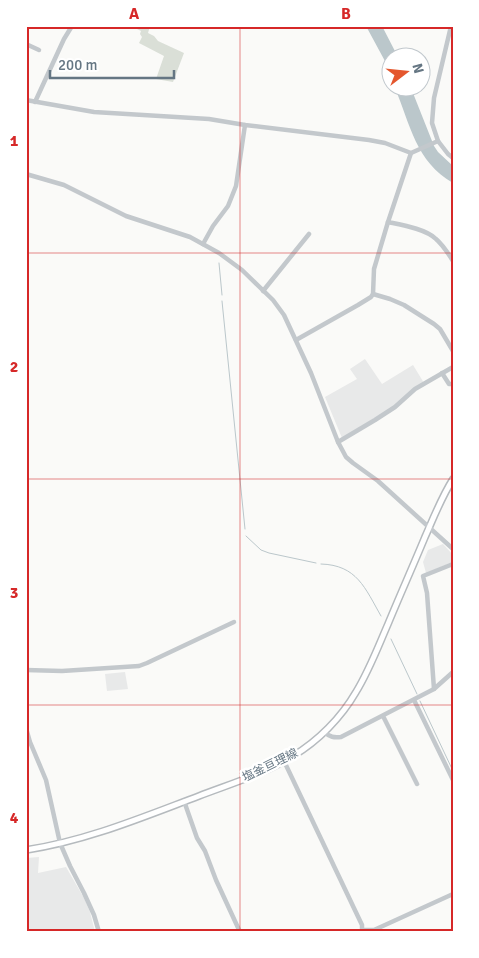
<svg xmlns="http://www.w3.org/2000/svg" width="479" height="958" viewBox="0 0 479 958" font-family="Signika,'Noto Sans JP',sans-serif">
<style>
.built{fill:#e8e9e9}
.green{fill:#dadfd7}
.water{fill:#bbc7cb}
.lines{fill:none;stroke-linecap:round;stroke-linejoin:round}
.stream{stroke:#bbc7cb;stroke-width:1}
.major-casing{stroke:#b5babe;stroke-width:8}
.minor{stroke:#c3c8cc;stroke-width:4.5}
.major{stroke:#fff;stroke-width:5}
.grid{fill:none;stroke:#d62828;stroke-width:1;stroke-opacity:0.55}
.labels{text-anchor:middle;stroke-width:5;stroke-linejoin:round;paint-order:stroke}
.street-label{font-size:12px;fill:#657683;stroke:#fff}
.neatline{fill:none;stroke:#d62828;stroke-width:2}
.grid-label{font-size:16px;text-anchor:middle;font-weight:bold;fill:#d62828}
</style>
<rect width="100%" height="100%" fill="#fafaf8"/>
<g class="built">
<path d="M365,359l17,25 31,-19 11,18 -30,23 -52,32 -17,-41 32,-18 -7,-10z"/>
<path d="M443,544l10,11v7l-27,11 -3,-11 5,-12z"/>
<path d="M125,672l3,17 -21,2 -2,-17z"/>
<path d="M39,857l-1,16 28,-6 18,31 6,14 5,20h-69v-74z"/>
</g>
<path class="green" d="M131,26h19l-2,7 6,3 4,5 26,12 -11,29 -17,-3 8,-23 -25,-13 3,-6 -2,-3 1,-3z"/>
<g class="water">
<path d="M366,26h16l16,31 -6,1 -1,19 -5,-14z"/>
<path d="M395,88h16l23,58 4,6 15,14v17c-37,-21 -43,-59 -58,-95z"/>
</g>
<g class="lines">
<g class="stream">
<path d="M219,263l3,32"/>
<path d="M222,301l23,228"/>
<path d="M246,536l15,14 8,3 47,10"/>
<path d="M321,564c36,1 44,24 60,52"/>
<path d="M391,639l26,55"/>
<path d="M420,701l33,70"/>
</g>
<defs>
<path id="major" d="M26,850c60,-9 117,-33 173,-54 31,-12 65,-22 94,-40 25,-15 48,-38 63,-64 13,-21 22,-45 32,-68 12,-29 25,-58 37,-87 9,-20 16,-39 28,-58"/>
</defs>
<use href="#major" class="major-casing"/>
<g class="minor">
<path d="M451,26l-17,72 -2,25 6,18 10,13 5,4"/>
<path d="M26,44l13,6"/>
<path d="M26,100l68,12 115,7 36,6 124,15 16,3 26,10"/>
<path d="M35,102l29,-63 8,-13"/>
<path d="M438,141l-27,12 -23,69c14,3 38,7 48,17 7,6 12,14 17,22"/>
<path d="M26,174l38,11 62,31 64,21 29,16 23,17 31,30 11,15 27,58 27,69 8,15 7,6 25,18 75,68"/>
<path d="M203,244l10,-18 15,-20 8,-20 9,-61"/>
<path d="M263,291l46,-57"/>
<path d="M373,294l17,5 14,6 30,19 6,5 13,22"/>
<path d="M296,340l62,-35 13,-8 2,-3 1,-25 14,-47"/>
<path d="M442,373l7,11h4"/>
<path d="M338,442l37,-22 20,-13 20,-18 38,-22"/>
<path d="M26,670l36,1 77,-5 8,-3 87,-41"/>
<path d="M434,689l-7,-96 -4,-17 30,-12"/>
<path d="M414,700l39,80"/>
<path d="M383,716l34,68"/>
<path d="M26,728l4,14 16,38 14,63 10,23 14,27 10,22 5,17"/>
<path d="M324,732c6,5 10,6 17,5l93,-48 19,-17"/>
<path d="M284,761l78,164v5l-1,2"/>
<path d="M184,801l13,37 8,13 11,29 24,52"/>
<path d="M362,930h12l79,-36"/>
</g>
<use href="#major" class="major"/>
</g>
<path class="grid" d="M240,26v906M26,253h427M26,479h427M26,705h427"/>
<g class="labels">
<g class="street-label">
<text transform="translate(270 765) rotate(-26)" y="4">塩釜亘理線</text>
</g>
</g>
<rect width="479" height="958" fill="none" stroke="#ffffff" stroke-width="55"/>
<g transform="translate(406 72) rotate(74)"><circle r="24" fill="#ffffff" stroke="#c1c8cd"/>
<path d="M0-4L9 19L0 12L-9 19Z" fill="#e4572e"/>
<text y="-8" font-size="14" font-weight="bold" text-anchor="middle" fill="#657683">N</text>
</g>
<path d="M50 70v8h124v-8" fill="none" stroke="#657683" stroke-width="2.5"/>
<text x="58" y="70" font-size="15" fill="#657683" stroke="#ffffff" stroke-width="4" paint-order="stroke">200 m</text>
<rect x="28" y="28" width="424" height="902" class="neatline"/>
<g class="grid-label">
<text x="134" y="19">A</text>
<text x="346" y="19">B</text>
<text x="14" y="146">1</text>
<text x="14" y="372">2</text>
<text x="14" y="598">3</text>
<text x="14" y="823">4</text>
</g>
</svg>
